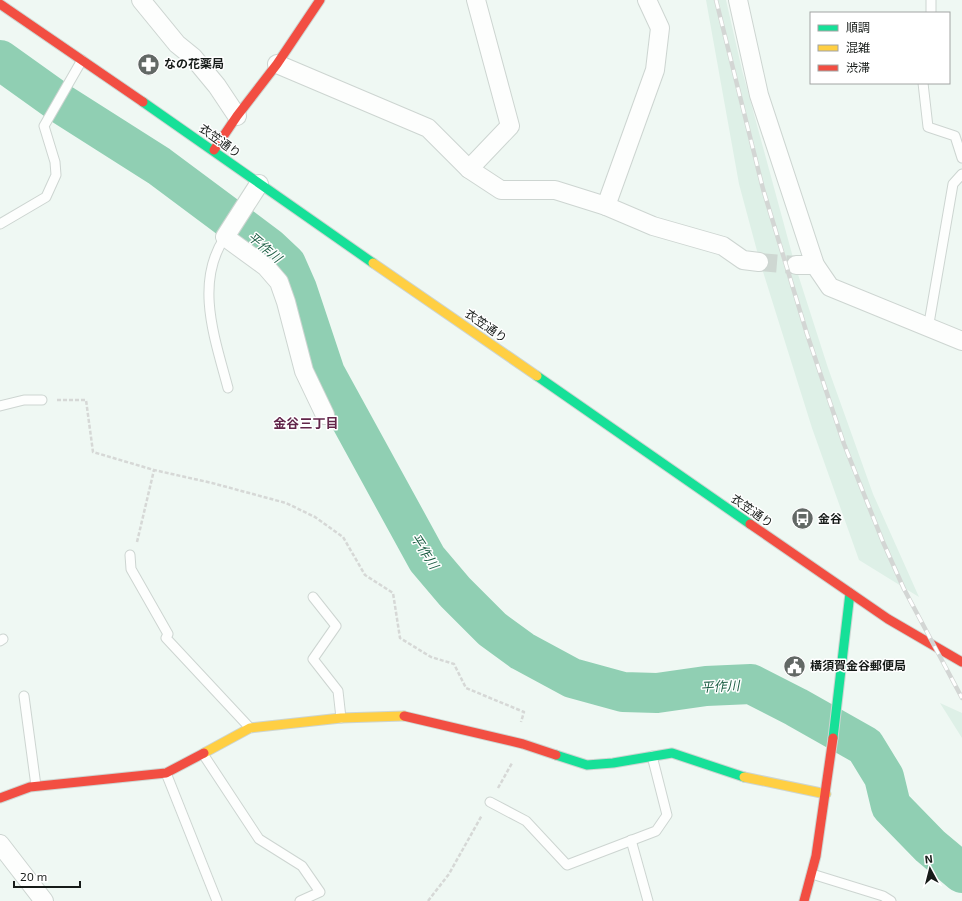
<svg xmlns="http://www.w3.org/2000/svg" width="962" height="901" viewBox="0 0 962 901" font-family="'Exo 2','Noto Sans JP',sans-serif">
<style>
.built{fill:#def0e7}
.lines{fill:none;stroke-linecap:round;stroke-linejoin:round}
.river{stroke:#90cfb3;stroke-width:40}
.street-tunnel{stroke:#ced7d2;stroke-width:18;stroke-dasharray:18 9;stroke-linecap:butt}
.lane-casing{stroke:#cdd5d1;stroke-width:11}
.street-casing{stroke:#cdd5d1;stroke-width:20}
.fast-casing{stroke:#cdd5d1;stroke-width:11}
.slow-casing{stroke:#cdd5d1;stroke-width:11}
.jam-casing{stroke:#cdd5d1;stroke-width:11}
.path{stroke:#d6d8d6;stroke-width:2.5;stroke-dasharray:4 2;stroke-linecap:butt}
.lane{stroke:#fdfefd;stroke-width:9}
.street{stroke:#fdfefd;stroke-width:18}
.fast{stroke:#16e098;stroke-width:9}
.slow{stroke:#ffcf43;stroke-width:9}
.jam{stroke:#f24e42;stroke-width:9}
.rail-casing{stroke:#d3d6d4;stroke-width:4.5}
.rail{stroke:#fff;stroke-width:3;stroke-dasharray:9;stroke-linecap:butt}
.labels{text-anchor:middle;stroke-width:3;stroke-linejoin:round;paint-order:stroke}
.poi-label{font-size:12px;font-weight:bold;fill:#161b18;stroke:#fff;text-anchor:start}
.street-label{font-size:12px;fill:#161b18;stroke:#fff}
.water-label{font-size:13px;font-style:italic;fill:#1c5e44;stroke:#fff}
.neighbourhood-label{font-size:13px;font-weight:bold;fill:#62254a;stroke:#fff}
</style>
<rect width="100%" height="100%" fill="#eff8f3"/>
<g class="built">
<path d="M706,0h20l16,70 53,195 33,103 45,126 46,103 -60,-37 -47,-132 -52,-166 -21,-78z"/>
<path d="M940,703l22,10v25z"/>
</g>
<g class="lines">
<path class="river" d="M0,60l63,45 96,61 110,82 17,16 11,25 28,84 102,186 28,33 37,37 30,22 50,27 51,14 34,1 49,-7 45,-2 45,23 69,39 19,31 7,29 39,40 32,27"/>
<path class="street-tunnel" d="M759,262l37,3"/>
<defs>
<g id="lane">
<path d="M931,13v-13"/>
<path d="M923,83l5,44 27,9 7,22"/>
<path d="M0,224l46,-27 10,-22 -1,-13 -11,-36 38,-66"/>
<path d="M225,237c-31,46 -10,102 3,151"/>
<path d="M928,329l25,-145 9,-10"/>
<path d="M0,406l24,-6h18"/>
<path d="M130,555l1,14 37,65 -2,4 84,90"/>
<path d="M313,597l23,29 -23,33 25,32 3,27"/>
<path d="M0,641l3,-2"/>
<path d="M24,696l12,90"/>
<path d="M203,754l56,85 43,27 18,26 -20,9"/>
<path d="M166,773l51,128"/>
<path d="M490,802l36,19 41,44 89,-34 11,-16 -15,-59"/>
<path d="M631,840l17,61"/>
<path d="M812,874l71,22 8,5"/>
</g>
<g id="street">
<path d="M141,0l36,44 16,13 24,29 20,30"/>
<path d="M738,0l21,95 56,170 15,22 132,54"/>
<path d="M277,64l151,64 41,41 32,21h54l51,16 47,20 70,20 20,14 16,2"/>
<path d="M469,169l41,-43 -34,-126"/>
<path d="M259,184l-34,53 41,30 13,15 7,20 18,69 21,44"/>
<path d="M606,206l49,-136 5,-42 -13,-28"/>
<path d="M796,265h19"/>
<path d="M0,844l44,57"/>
</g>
<g id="fast">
<path d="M143,102l230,161"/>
<path d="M537,376l213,148"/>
<path d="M833,738l17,-145"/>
<path d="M556,755l31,10 26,-2 59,-10 72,24"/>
</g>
<g id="slow">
<path d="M373,263l164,113"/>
<path d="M204,753l46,-25 91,-10 63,-2"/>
<path d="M744,777l82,17"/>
</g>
<g id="jam">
<path d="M0,4l143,98"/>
<path d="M214,150l23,-34 40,-52 43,-64"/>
<path d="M750,524l138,95 74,43"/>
<path d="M404,716l119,28 33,11"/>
<path d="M0,798l30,-11 136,-14 38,-20"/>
<path d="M804,901l12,-45 17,-118"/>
</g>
</defs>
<use href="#lane" class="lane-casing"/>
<use href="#street" class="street-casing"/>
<use href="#fast" class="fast-casing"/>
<use href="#slow" class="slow-casing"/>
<use href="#jam" class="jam-casing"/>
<g class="path">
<path d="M57,400h29l7,52 61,18 58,13 74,20 29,14 28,20 22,38 28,18 7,45 31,19 23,7 12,24 58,24 -3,10"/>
<path d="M137,542l17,-72"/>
<path d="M498,788l14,-25"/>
<path d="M428,901l21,-27 33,-59"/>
</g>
<use href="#lane" class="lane"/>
<use href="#street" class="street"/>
<use href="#fast" class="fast"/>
<use href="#slow" class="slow"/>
<use href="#jam" class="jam"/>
<defs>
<path id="rail" d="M716,0l47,189 44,145 37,110 39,98 21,47 58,109"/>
</defs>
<use href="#rail" class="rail-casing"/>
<use href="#rail" class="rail"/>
</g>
<defs>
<symbol id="pharmacy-disc" viewBox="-11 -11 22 22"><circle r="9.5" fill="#626865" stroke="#fff"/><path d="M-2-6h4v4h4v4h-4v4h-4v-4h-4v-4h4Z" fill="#fff"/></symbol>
<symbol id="bus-disc" viewBox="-11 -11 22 22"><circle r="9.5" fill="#626865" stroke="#fff"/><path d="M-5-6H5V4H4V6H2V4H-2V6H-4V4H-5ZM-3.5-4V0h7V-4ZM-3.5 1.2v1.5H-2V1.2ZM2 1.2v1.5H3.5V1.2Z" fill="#fff"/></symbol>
<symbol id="civic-disc" viewBox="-11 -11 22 22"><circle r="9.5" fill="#626865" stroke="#fff"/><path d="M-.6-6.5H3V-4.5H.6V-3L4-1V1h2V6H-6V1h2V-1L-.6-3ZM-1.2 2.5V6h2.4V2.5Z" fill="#fff"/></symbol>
</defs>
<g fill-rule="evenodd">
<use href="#pharmacy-disc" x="136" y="52" width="25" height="25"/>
<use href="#bus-disc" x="790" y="506" width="25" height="25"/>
<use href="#civic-disc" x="782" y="654" width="25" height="25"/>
</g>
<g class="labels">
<g class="poi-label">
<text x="164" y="68">なの花薬局</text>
<text x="818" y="523">金谷</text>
<text x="810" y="670">横須賀金谷郵便局</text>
</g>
<g class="street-label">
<text transform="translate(220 141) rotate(36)" y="4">衣笠通り</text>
<text transform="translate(486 326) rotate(35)" y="4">衣笠通り</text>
<text transform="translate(752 511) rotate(35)" y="4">衣笠通り</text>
</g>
<g class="water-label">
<text transform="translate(265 247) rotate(40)" y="5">平作川</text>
<text transform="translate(425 551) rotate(57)" y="5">平作川</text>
<text transform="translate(720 686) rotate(-3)" y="5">平作川</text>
</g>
<g class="neighbourhood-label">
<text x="306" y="428">金谷三丁目</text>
</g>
</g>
<rect x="810" y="12" width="140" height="72" fill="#ffffff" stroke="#a2a4a3"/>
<rect x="818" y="25" width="20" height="6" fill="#16e098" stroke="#a2a4a3"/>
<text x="846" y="32" font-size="12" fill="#161b18">順調</text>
<rect x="818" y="45" width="20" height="6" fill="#ffcf43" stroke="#a2a4a3"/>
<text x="846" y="52" font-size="12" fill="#161b18">混雑</text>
<rect x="818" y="65" width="20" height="6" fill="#f24e42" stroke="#a2a4a3"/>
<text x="846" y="72" font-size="12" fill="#161b18">渋滞</text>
<g transform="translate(930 869) rotate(353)" stroke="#ffffff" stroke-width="3" paint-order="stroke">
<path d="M0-3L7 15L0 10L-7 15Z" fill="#161b18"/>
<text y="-6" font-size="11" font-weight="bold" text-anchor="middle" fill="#161b18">N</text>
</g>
<path d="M14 881v6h66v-6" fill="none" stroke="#161b18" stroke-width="2"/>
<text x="20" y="881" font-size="12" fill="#161b18" stroke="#ffffff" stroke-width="3" paint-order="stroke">20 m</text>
</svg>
